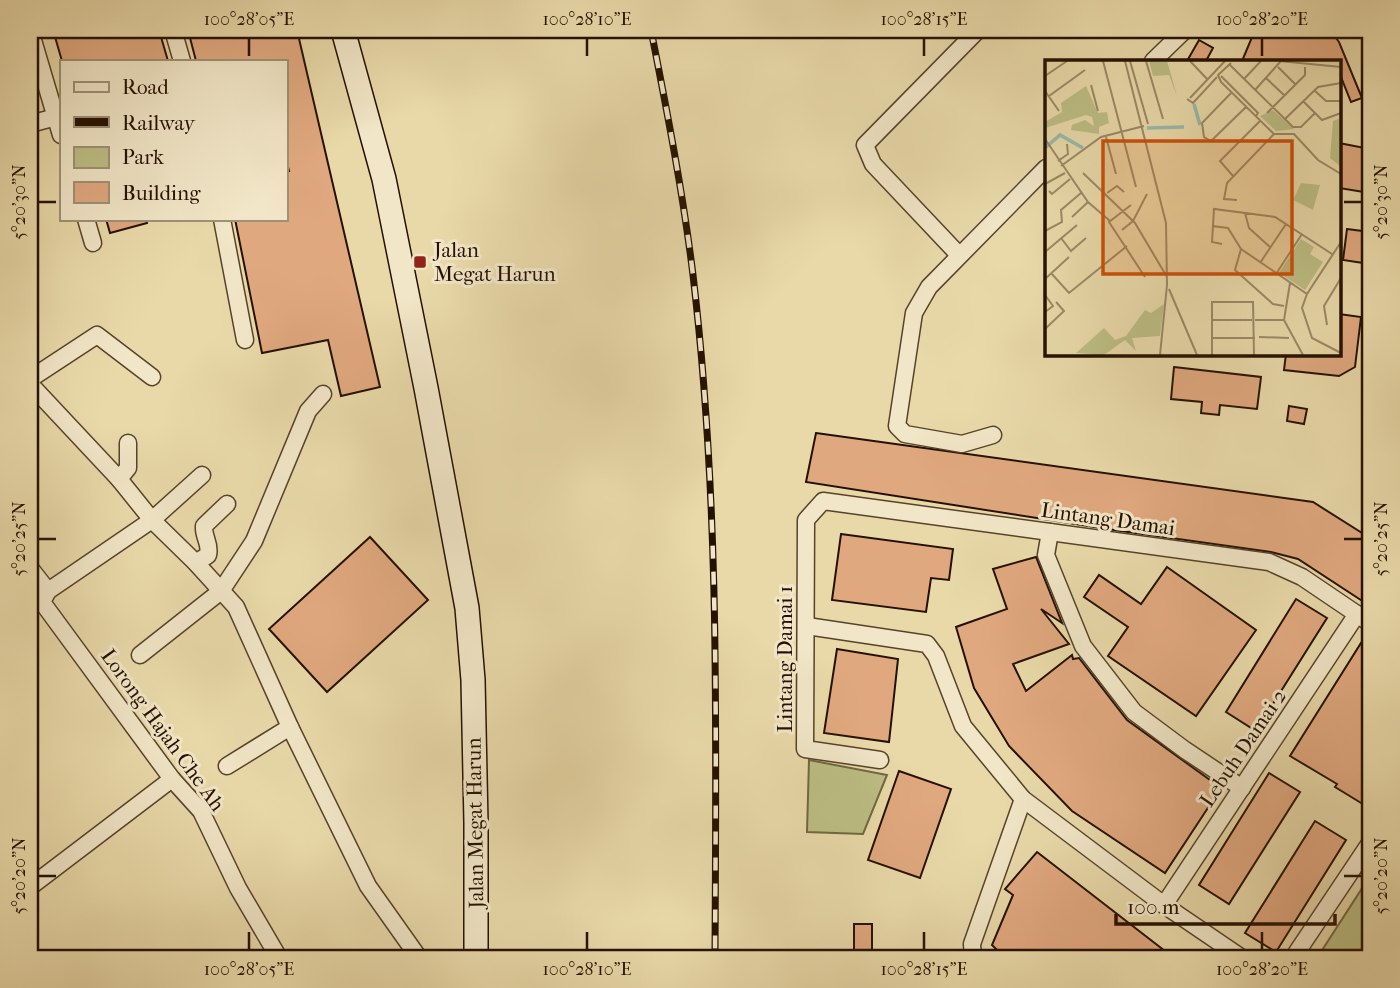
<svg xmlns="http://www.w3.org/2000/svg" width="1400" height="988" viewBox="0 0 1400 988" font-family="'IM FELL French Canon',serif">
<style>
.green{fill:#bcbe84;stroke:#706842;stroke-width:2}
.building{fill:#e0a87f;stroke:#251100;stroke-width:2}
.lines{fill:none;stroke-linecap:round;stroke-linejoin:round}
.street-casing{stroke:#56432a;stroke-width:19}
.secondary-casing{stroke:#251100;stroke-width:26}
.street{stroke:#f1e6c7;stroke-width:16}
.secondary{stroke:#f1e6c7;stroke-width:23}
.rail-casing{stroke:#251100;stroke-width:7}
.rail{stroke:#f1e6c7;stroke-width:4.5;stroke-dasharray:13;stroke-linecap:butt}
.ticks{fill:none;stroke:#251100;stroke-width:2.5}
.poi-dot{fill:#8f2418;stroke:#f1e6c7;stroke-width:2.5}
.labels{text-anchor:middle;stroke-width:6;stroke-linejoin:round;paint-order:stroke}
.poi-label{font-size:21px;fill:#251100;stroke:#f1e6c7;text-anchor:start}
.street-label{font-size:21px;fill:#251100;stroke:#f1e6c7}
.inset-river{fill:none;stroke:#97baab;stroke-width:3.5}
.inset-road{fill:none;stroke:#9b8965;stroke-width:2}
.view{fill:#cb4e0a;fill-opacity:0.15;stroke:#cb4e0a;stroke-width:3.5}
.inset-edge{fill:none;stroke:#251100;stroke-width:3.5}
.neatline{fill:none;stroke:#251100;stroke-width:2.5}
.ticks-label{font-size:18px;text-anchor:middle;fill:#251100}
</style>
<rect width="100%" height="100%" fill="#e9d9a9"/>
<filter id="stains"><feTurbulence type="fractalNoise" baseFrequency=".00286" numOctaves="4"/><feColorMatrix values="0 0 0 0 .2 0 0 0 0 .09 0 0 0 0 .02 0 0 0 .5 -.17"/></filter>
<radialGradient id="worn" r=".72"><stop offset=".6" stop-color="#630" stop-opacity="0"/><stop offset="1" stop-color="#630" stop-opacity=".3"/></radialGradient>
<g class="green">
<path d="M809,760l78,15 -24,59 -56,-2z"/>
<path d="M1370,876v82h-53z"/>
</g>
<g class="building">
<path d="M53,30h76v4l14,-4h16l9,31h-106z"/>
<path d="M188,30h109l83,357 -39,9 -13,-56 -66,13 -27,-134h50v-48h4l-4,-16v-94h-89z"/>
<path d="M1255,30h75l9,12 23,56 -11,4 -12,-30v-11h-97z"/>
<path d="M1199,40l14,8 -7,13h-19z"/>
<path d="M1339,143l31,6v44l-31,-5z"/>
<path d="M106,219h40l1,4 -37,10z"/>
<path d="M1347,229l23,3v32l-27,-4z"/>
<path d="M1339,314l22,3 -6,50 -16,9 -55,-6 2,-16h53z"/>
<path d="M1174,367l87,10 -4,32 -37,-4 -1,10 -18,-2 1,-11 -31,-3z"/>
<path d="M1289,406l18,3 -3,15 -17,-3z"/>
<path d="M816,433l497,69 57,36v68l-72,-47 -27,-7 -157,-22 -308,-48z"/>
<path d="M841,534l112,15 -4,31 -18,-2 -5,34 -94,-12z"/>
<path d="M370,537l58,63 -101,92 -58,-63z"/>
<path d="M1036,557l26,66 -21,-14 28,35 -56,20 13,27 46,-36 1,4 6,-1 48,62 94,68 -56,85 -93,-62 -63,-65 -35,-58 -18,-61 51,-18 -14,-40z"/>
<path d="M1167,567l89,63 -60,86 -88,-60 20,-29 -44,-30 15,-22 42,29z"/>
<path d="M1296,599l31,19 -71,113 -30,-19z"/>
<path d="M1361,643l9,6v151l-4,6 -31,-19 2,-3 -47,-28z"/>
<path d="M837,649l61,10 -9,83 -65,-9z"/>
<path d="M899,771l52,18 -31,89 -52,-18z"/>
<path d="M1269,773l31,19 -71,112 -30,-19z"/>
<path d="M1315,821l31,19 -70,112 -31,-19z"/>
<path d="M1037,852l137,106h-169l-13,-13 21,-50 -8,-6z"/>
<rect x="854" y="924" width="18" height="34"/>
</g>
<g class="lines">
<defs>
<g id="street">
<path d="M30,30l31,105"/>
<path d="M173,30l9,31"/>
<path d="M1153,61l32,-31"/>
<path d="M30,124l26,-7"/>
<path d="M86,219l7,24"/>
<path d="M222,219l23,121"/>
<path d="M959,255l-86,-91 -8,-19 113,-115"/>
<path d="M30,379l67,-44 55,42"/>
<path d="M30,384l89,95 33,41 44,43 40,44 54,120 78,159 51,72"/>
<path d="M993,435l-31,9 -57,-10 -8,-8 17,-113 15,-26 117,-119"/>
<path d="M202,475l-50,45 -104,71 -6,11 130,177 29,32 37,77 41,70"/>
<path d="M119,479l9,-11v-25"/>
<path d="M1050,532l-4,23 37,91 51,66 51,38 57,38"/>
<path d="M196,563l12,-8c3,-11 -5,-18 -4,-29l23,-22"/>
<path d="M30,568l18,23"/>
<path d="M807,626l120,18 9,12 27,70 60,73 141,106 78,53"/>
<path d="M140,655l81,-64 33,-50 54,-130 15,-17"/>
<path d="M880,760l-75,-11 1,-229 17,-19 446,61 33,15 68,46"/>
<path d="M227,766l63,-39"/>
<path d="M30,887l142,-108"/>
<path d="M1164,905l193,-291"/>
<path d="M973,958l-1,-14 51,-145"/>
<path d="M1293,958l77,-115"/>
</g>
<path id="secondary" d="M343,30l41,149 42,209 41,220 6,72 3,143v135"/>
</defs>
<use href="#street" class="street-casing"/>
<use href="#secondary" class="secondary-casing"/>
<use href="#street" class="street"/>
<use href="#secondary" class="secondary"/>
<defs>
<path id="rail" d="M651,30c16,81 32,163 42,245 27,227 23,455 22,683"/>
</defs>
<use href="#rail" class="rail-casing"/>
<use href="#rail" class="rail"/>
</g>
<path class="ticks" d="M249,38v18M587,38v18M924,38v18M1262,38v18M38,202h18M1344,202h18M38,539h18M1344,539h18M38,876h18M1344,876h18M249,932v18M587,932v18M924,932v18M1262,932v18"/>
<rect class="poi-dot" x="413" y="255" width="14" height="14" rx="3.5"/>
<g class="labels">
<g class="poi-label">
<text x="434" y="257">Jalan<tspan x="434" dy="24">Megat Harun</tspan></text>
</g>
<g class="street-label">
<text transform="translate(1108 519) rotate(8)" y="7">Lintang Damai</text>
<text transform="translate(785 659) rotate(-90)" y="7">Lintang Damai 1</text>
<text transform="translate(163 730) rotate(54)" y="7">Lorong Hajah Che Ah</text>
<text transform="translate(1243 748) rotate(-56)" y="7">Lebuh Damai 2</text>
<text transform="translate(475 823) rotate(-91)" y="7">Jalan Megat Harun</text>
</g>
</g>
<g transform="translate(1045 60)">
<rect width="296" height="296" fill="#e9d9a9"/>
<path d="M104,1h18l10,35 -8,-21 -16,1zM41,26l12,27 9,-1 2,11 -10,4v7l-28,-4 1,-5 13,-5 9,6 -2,-9 -6,-2 -41,13v-6l17,-10 -1,-9zM228,50l21,19 -18,2 -16,-15zM296,58v48h-1l-10,-8 3,-37zM256,123l19,2 -7,25 -20,-10zM256,179l13,8 -4,7 13,8 -18,28 -26,-17zM119,244l-4,32 -28,2 4,13 -11,-11 -21,15 -28,-2 28,-25 11,12 11,-4 19,-26 6,3z" fill="#bcbe84"/>
<path class="inset-river" d="M149,44l6,21M102,68l37,-1M0,88l15,-13 23,13"/>
<path class="inset-road" d="M58,1l33,126M80,1l41,162 1,62 -7,70M85,1l18,63M101,1l17,58M145,1l18,19M234,1l62,6M186,3l-13,12 3,7 53,52h20l24,26 23,14M185,5l63,62h8l14,-14M233,7l18,18M0,16l22,-15M176,16l37,37 -2,3M221,18l19,18M199,19l17,-18M46,25l7,26M210,30l26,-29M269,30l12,11h15M0,31l14,20M187,32l-30,31 2,14 7,4 35,-34M4,36l36,-26M145,38l35,-37M142,39l6,4 24,-26M258,41l19,19 19,-7M222,53l38,-38v-8M240,59l33,-32 23,-4M61,77l10,37M0,79l43,63 22,19M13,101l10,-7 -1,-10M16,106l40,-29 43,-11M38,113l52,50 32,54M188,116l-13,-15 40,-40M0,124l20,-11M4,131l3,3 18,-15M62,133l10,-7 7,6M192,140l-13,-1 3,-16 47,-49M86,145l-22,17 36,55M200,153l4,15 22,20M27,157l16,-15M167,166l16,2 13,21 66,45M77,170l11,-9 14,-27M0,171l17,-9 -1,-12 20,-17M16,178l10,13 15,-13M296,182l-34,52 -5,14 10,30 29,15M177,184l-10,-2 2,-33 61,8 57,37M196,189l-6,21 38,34 11,2M0,192l32,-27M215,203l26,-39M6,213l18,20 58,-47M231,214l26,-40M0,219l24,-22M245,223l-6,37 19,35M124,229l28,66M0,235l8,11 -8,6M167,260h40M210,260h29M282,265l-3,-19 17,-28M0,269l19,-18 -8,-9M214,277l30,1M167,278h43M167,295v-53h41l1,53"/>
<path class="view" d="M58,81h189v133h-189z"/>
<rect width="296" height="296" class="inset-edge"/>
</g>
<rect width="1400" height="988" fill="none" stroke="#e9d9a9" stroke-width="77"/>
<rect x="60" y="60" width="228" height="161" fill="#f1e6c7" stroke="#9f9177" stroke-width="2"/>
<rect x="74" y="82" width="35" height="10" fill="#f1e6c7" stroke="#9f9177" stroke-width="2"/>
<text x="122" y="94" font-size="21" fill="#251100">Road</text>
<rect x="74" y="117" width="35" height="10" fill="#251100" stroke="#9f9177" stroke-width="2"/>
<text x="122" y="130" font-size="21" fill="#251100">Railway</text>
<rect x="74" y="147" width="35" height="21" fill="#bcbe84" stroke="#9f9177" stroke-width="2"/>
<text x="122" y="164" font-size="21" fill="#251100">Park</text>
<rect x="74" y="182" width="35" height="21" fill="#e0a87f" stroke="#9f9177" stroke-width="2"/>
<text x="122" y="200" font-size="21" fill="#251100">Building</text>
<path d="M1116 914v10h219v-10" fill="none" stroke="#251100" stroke-width="3.5"/>
<text x="1127" y="914" font-size="21" fill="#251100" stroke="#f1e6c7" stroke-width="5" paint-order="stroke">100 m</text>
<rect x="38" y="38" width="1324" height="912" class="neatline"/>
<g class="ticks-label">
<text x="249" y="25">100°28'05"E</text>
<text x="587" y="25">100°28'10"E</text>
<text x="924" y="25">100°28'15"E</text>
<text x="1262" y="25">100°28'20"E</text>
<text transform="translate(19 202) rotate(-90)" y="6">5°20'30"N</text>
<text transform="translate(1381 202) rotate(-90)" y="6">5°20'30"N</text>
<text transform="translate(19 539) rotate(-90)" y="6">5°20'25"N</text>
<text transform="translate(1381 539) rotate(-90)" y="6">5°20'25"N</text>
<text transform="translate(19 876) rotate(-90)" y="6">5°20'20"N</text>
<text transform="translate(1381 876) rotate(-90)" y="6">5°20'20"N</text>
<text x="249" y="975">100°28'05"E</text>
<text x="587" y="975">100°28'10"E</text>
<text x="924" y="975">100°28'15"E</text>
<text x="1262" y="975">100°28'20"E</text>
</g>
<rect width="100%" height="100%" filter="url(#stains)"/>
<rect width="100%" height="100%" fill="url(#worn)"/>
</svg>
